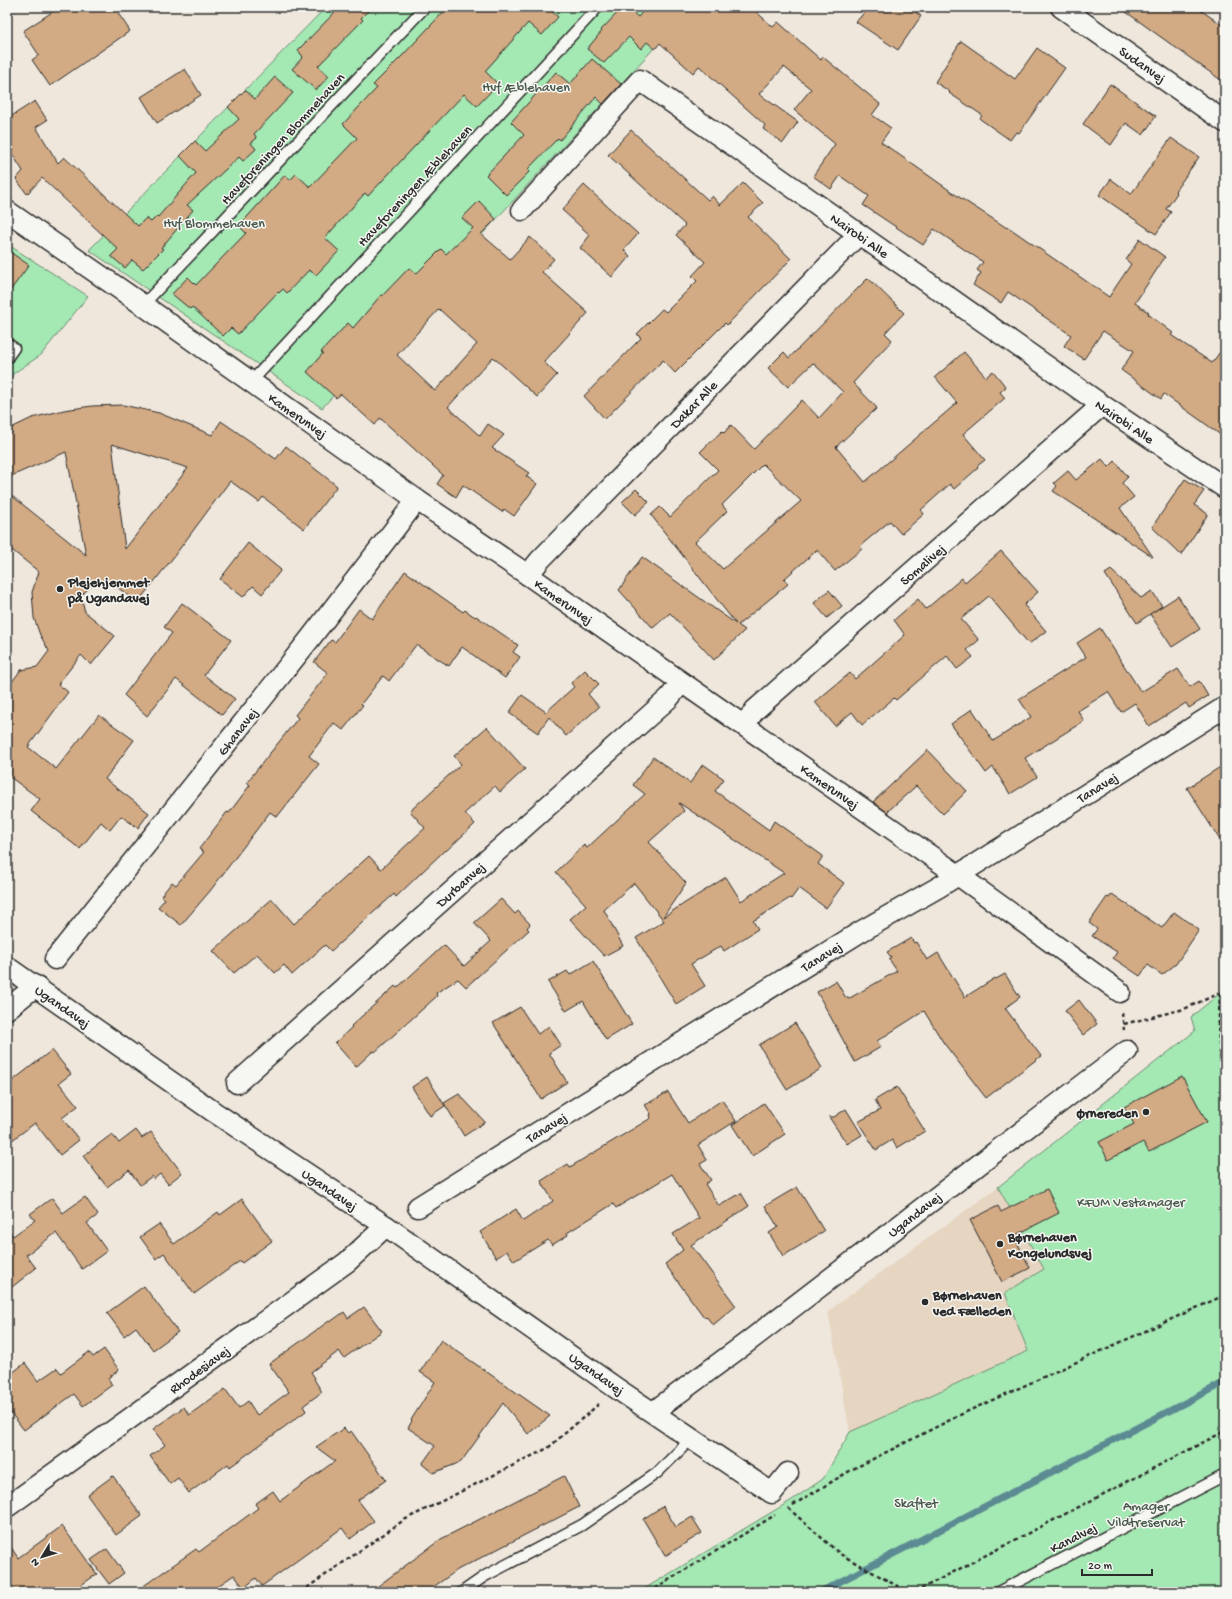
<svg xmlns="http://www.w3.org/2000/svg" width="1232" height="1599" viewBox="0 0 1232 1599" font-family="'Gochi Hand',sans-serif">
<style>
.built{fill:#e6d5c1}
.green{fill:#a4e8b3;stroke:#688a6f}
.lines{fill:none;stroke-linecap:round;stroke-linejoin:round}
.stream{stroke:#5b8a93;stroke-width:7}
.building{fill:#d2aa83;stroke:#2b2b2b;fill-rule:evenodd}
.lane-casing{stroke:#2b2b2b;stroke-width:13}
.street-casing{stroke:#2b2b2b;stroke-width:23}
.path{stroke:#2b2b2b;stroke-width:2.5;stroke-dasharray:4 3;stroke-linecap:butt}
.lane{stroke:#f6f6f2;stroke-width:10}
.street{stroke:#f6f6f2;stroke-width:20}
.poi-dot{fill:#2b2b2b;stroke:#f6f6f2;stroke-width:1.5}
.labels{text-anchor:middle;stroke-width:3;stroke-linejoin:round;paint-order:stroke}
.street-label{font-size:14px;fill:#2b2b2b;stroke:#f6f6f2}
.park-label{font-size:14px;fill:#495a4d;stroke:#f6f6f2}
.poi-label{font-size:14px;font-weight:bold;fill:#2b2b2b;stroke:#f6f6f2;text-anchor:start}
</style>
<rect width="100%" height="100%" fill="#efe7dc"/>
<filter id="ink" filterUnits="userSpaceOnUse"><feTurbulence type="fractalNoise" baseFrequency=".025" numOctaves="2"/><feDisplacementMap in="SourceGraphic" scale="8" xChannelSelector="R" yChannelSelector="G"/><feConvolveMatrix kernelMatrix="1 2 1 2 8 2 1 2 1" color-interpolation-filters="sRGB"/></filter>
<g filter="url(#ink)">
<path class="built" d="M998,1187l46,82 -39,24 23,58 -178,82 -22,-122z"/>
<g class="green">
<path d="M326,7h366l-370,401 -233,-158z"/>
<path d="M7,244l81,52 -47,59 -27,18 -7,10z"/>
<path d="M1225,989v603h-586l153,-92 31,-21 27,-47 178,-81 -23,-58 39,-24 -46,-82 197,-156 -4,-14z"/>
</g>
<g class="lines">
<path class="stream" d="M820,1592l405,-210"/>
</g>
<g class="building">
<path d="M60,7h54l16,24 -80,55 -18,-26 7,-5 -16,-24z"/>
<path d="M340,7h32l-11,11 2,2 -45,46 11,10 -13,14 -24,-21 11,-12 -5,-7z"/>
<path d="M448,7h99l11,10 -16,18 -14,-12 -43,48 13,13 -21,22 -13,-12 -96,102 -3,-3 -40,45 14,13 -23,24 -7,-5 -22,23 -4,-4 -4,4 -1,-1 -40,42 -7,-6 -8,8 -31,-29 -2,2 -18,-15 16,-17 8,8 50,-52 -7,-7 46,-51 5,5 6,-6 14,13 47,-49 -14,-14 34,-36 -4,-3 29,-29z"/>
<path d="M623,7h4l11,10 9,-10h104l22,20 5,-5 43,38 2,-3 57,47 -8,11 19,13 -10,14 78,55 48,31 1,-1 101,70 22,-33 -5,-4 14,-21 25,18 -30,46 14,10 -1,1 25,19 -2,2 41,28 13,-18v93l-61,-44 -3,5 -40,-29 13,-19 -31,-20 -19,28 -20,-13 7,-11 -63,-43 -7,11 -28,-18 8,-12 -4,-3 6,-8 -49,-33 -11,16 -60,-40 6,-9 -29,-20 -9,13 -18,-13 22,-32 -41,-34 17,-21 -27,-22 -25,27 39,28 -15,21 -20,-14 2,-4 -66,-59 -6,7 -33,-30 -5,6 -8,-7 -6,7 -12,-12 -25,26 -17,-14 15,-18 -1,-1z"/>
<path d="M869,7h39l13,9 -23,34 -42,-28z"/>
<path d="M1119,7h77l29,20v56z"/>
<path d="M961,41l54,38 22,-31 28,20 -46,65 -3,-1 -6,8 -30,-21 2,-4 -33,-22 1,-1 -15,-10z"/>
<path d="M592,59l29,25 -18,20 -7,-7 -36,43 -2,-2 -30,31 2,2 -24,24 -20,-20 38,-40 -13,-13 45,-50 14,12z"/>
<path d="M185,69l16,26 -44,28 -16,-26z"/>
<path d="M275,77l18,16 -39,41 3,4 -6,5 5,6 -13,12 -4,-4 -52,48 6,5 -32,38 2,1 -20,20 -11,-9 -7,8 -14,-12 7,-7 -76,-71 -15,16 -11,-15 7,-8 -16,-25v-27l28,-18 12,19 -11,7 22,36 6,-6 74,69 8,-8 5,4 6,-6 1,1 38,-44 -16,-17 15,-15 10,10 34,-32 -11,-12 17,-17 10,9z"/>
<path d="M1110,84l46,32 -13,19 -17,-12 -15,22 -28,-21z"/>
<path d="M631,130l77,70 4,-4 8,9 23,-22 20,20 -15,14 43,42 -64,66 -2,-2 -50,50 -12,-13 -58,59 -21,-23 57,-58 -4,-4 25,-25 4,3 31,-31 -5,-5 13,-14 -29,-27 9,-10 -77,-70z"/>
<path d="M1171,138l28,19 -24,34 2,2 -11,16 5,3 -15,22 -57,-39 12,-16 20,15z"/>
<path d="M584,185l54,49 -14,16 6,6 -18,21 -32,-29 10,-13 -28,-25z"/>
<path d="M479,201l17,18 -15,15 29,25 20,-22 24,22 -12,13 46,41 -44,49 13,13 -20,22 -44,-40 -45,50 32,29 8,-12 16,11 -12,13 37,25 -3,3 11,8 -23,32 -10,-7 -2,3 -39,-27 -7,12 -19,-13 6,-9 -63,-57 -5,7 -34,-31 -5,4 -29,-26 16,-19 -2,-1 27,-29 5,5 28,-33 1,1 27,-28 7,6 25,-25 5,5 27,-26 -11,-10zM439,309l38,35 -42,47 -38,-36z"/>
<path d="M7,250l22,15 -22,30z"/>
<path d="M868,278l36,35 -19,20 7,7 -39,43 24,25 -41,39 29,35 92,-79 -22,-26 29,-25 22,25 7,-6 13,16 -6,5 5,6 -42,36 22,26 -8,6 1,2 -24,21 -4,-5 -29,26 3,4 -23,20 -11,-13 -30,25 2,3 -27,22 -18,-21 -33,29 4,5 -50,41 7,5 -31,30 -44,-47 -17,15 -34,-38 23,-33 94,67 -85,-109 9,-8 10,10 48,-47 -18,-18 22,-21 2,2 7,-8 23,24 48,-49 17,18 24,-26 -30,-29 -25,24 -20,-19 16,-16 5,6zM763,464l38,37 -78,68 -28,-27 32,-31 -5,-6z"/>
<path d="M123,405l36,8 53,22 9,-14 55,38 10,-13 51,40 -33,43 -41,-32 -4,5 -29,-21 -58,78 -34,43 -27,-19 -10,-2 -10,5 -10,10 4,16 30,24 -24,29 -10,-10 -23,29 10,8 -40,55 28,22 43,-54 35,25 -29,39 44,34 -11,15 -17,-12 -11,14 -9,-8 -21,27 -49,-38 9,-12 -33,-24v-87l14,-18 16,-3 12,-16 -9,-16 -6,-17 -2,-26 7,-20 -32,-26v-54l79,63 -20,-103 -59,26v-48l25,-12 32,-8 28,-4zM112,444l76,24 -63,81z"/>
<path d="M1102,459l7,8 6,-6 13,16 -6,6 12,14 -14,11 33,49 -100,-66 4,-5 -3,-3 14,-12 8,9z"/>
<path d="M1185,479l19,12 -10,14 14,9 -27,41 -29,-28z"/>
<path d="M636,489l13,13 -14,13 -13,-13z"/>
<path d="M248,543l33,27 -19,24 -9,-8 -10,11 -23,-18z"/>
<path d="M1001,551l37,41 -14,13 22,26 -17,13 -40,-48 -28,23 18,21 -12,10 6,7 -16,12 -10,-13 -51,44 -2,-2 -32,27 -10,-13 -17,14 -20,-24 35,-29 5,6 50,-44 -11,-15 24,-21 8,10 36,-31 3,4z"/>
<path d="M1111,570l30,28 11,-7 10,15 -25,17 -32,-49z"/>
<path d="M405,571l58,41 2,-2 10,7 1,-1 42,29 -5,7 7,5 -15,21 -43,-31 -13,19 -33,-21 -27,36 -6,-5 -22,28 2,1 -20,25 -9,-7 -25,33 10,8 -42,53 -7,-5 -60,79 -29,34 -23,-18 7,-8 -4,-3 11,-14 4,3 28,-33 -5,-3 28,-37 2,1 21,-28 -3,-3 51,-64 -3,-3 33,-42 -14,-11 17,-22 4,2 24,-33 13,10z"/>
<path d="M829,590l13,16 -15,12 -13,-15z"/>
<path d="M1178,596l22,33 -28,18 -22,-33z"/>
<path d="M182,603l49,37 -27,35 31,24 -13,16 -46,-36 -29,37 -23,-21 48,-62 -8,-6z"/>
<path d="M1100,628l41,64 37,-23 12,18 9,-6 9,15 -19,12 -3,-5 -37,23 -14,-23 -14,9 -13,-20 -30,19 6,10 -59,37 12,19 -27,17 -17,-27 -7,6 -35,-49 21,-15 21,32 38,-24 -12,-18 67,-42 -9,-14z"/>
<path d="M585,670l14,14 -11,10 11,13 -33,29 -17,-19 -11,16 -29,-20 13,-18 24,17 28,-25 -3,-4z"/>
<path d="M487,727l38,42 -25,23 -5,-6 -30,27 10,11 -29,27 -1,-1 -49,47 -2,-3 -63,57 -6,-6 -33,30 -8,-10 -9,8 -18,-19 -23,19 -21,-22 59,-52 22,25 75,-68 12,13 44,-41 -15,-17 51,-47 -7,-8z"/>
<path d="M928,750l39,41 -24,23 -27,-28 -29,26 -14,-10z"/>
<path d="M653,757l37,26 13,-19 21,15 -9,12 54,39 5,-9 49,35 -5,8 26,19 -18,25 -27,-20 -8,11 -1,-1 -37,23 5,8 -34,22 -3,-5 -30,18 14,22 -29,18 -40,-66 28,-17 -30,-38 -30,27 19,36 -19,10 -34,-37 16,-14 -30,-33 28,-27 3,3 58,-54 -12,-9zM679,803l56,37 49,33 -43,28 -15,-24 -63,40 23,-34 -37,-41 35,-31z"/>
<path d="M1225,764v84l-38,-60z"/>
<path d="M1112,894l50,34 12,-16 25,18 -23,34 -14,11 -14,-10 -8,11 -27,-18 4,-6 -25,-16 5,-7 -8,-6 18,-26 2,1z"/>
<path d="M501,899l14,15 3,-3 12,13 -3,4 2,2 -63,57 -8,-8 -22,14 1,3 -62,56 -2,-1 -17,16 -21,-24 17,-16 -1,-1 44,-40 2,2 47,-43 20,21 27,-25 -17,-18z"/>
<path d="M911,938l3,5 2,-1 11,18 11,-7 27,44 30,-19 1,1 9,-5 15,23 -15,11 36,48 -55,42 -43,-56 -19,-31 -47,30 4,6 -26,15 -38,-70 19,-11 10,17 2,-1v2l49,-28 -8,-12 2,-2 -4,-5z"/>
<path d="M593,961l39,63 -26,16 -23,-39 -17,10 -18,-29 19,-11 3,4z"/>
<path d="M1079,1000l18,24 -14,11 -18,-24z"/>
<path d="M520,1007l18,27 11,-8 12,19 -12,8 18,29 -26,17 -48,-76z"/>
<path d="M795,1023l27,45 -35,22 -28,-45z"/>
<path d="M52,1050l19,24 -12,9 19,23 -16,12 17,22 -19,15 -25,-32 -28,21v-59z"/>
<path d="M1182,1076l25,46 -58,30 -6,-10 -35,18 -9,-18 35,-18 -10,-17z"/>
<path d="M427,1077l18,29 -15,10 -18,-29z"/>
<path d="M897,1087l28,44 -28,17 -5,-8 -16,10 -18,-28 22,-12 -5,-10z"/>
<path d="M668,1092l20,31 34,-23 14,21 -38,24 9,15 -7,4 11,16 -6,4 14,22 22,-13 8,13 -58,39 45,61 -23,19 -7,-9 -2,1 -39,-53 18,-14 -10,-16 26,-16 -27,-44 -56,34 -3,-4 -46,29 1,2 -16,10 -4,-5 -34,21 -7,-10 -11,7 -16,-26 36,-23 7,12 30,-20 -12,-20 27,-17 2,3 81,-49 -1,-3 1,-1 -6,-9z"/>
<path d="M459,1094l26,28 -21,14 -20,-33z"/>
<path d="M764,1103l21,31 -33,22 -20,-31z"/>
<path d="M846,1109l16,26 -15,9 -18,-27h5z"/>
<path d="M136,1130l6,8 9,-6 31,41 -14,11 -8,-10 -6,5 -2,-3 -12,9 -11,-15 -22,17 -24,-31 29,-22 7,9z"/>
<path d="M797,1187l27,44 -41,25 -14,-23 9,-6 -13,-21z"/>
<path d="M1047,1189l12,24 -45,23 16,32 -28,14 -32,-62 28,-14 3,6z"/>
<path d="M85,1197l13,18 -11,8 20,28 -25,18 -26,-36 -30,22 10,13 -29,23v-62l6,7 22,-16 -5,-6 22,-16 11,15z"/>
<path d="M242,1199l30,42 -30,22 -2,-2 -46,33 -30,-41 -8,6 -16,-22 19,-13 15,20 44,-32 2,3z"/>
<path d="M144,1286l34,46 -25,18 -17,-23 -12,9 -17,-23z"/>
<path d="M364,1307l18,24 -38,27 -5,-7 -28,21 4,6 -1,1 8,13 -19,14 3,5 -76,56 -2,-3 -39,29 -11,-15 -8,6 -20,-28 15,-11 -12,-16 31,-22 5,8 36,-26 14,19 9,-7 9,14 32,-23 -20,-28 60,-43 1,1 14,-10 4,6z"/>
<path d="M441,1340l109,76 -22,18 -25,-31 -42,59 -28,11 -11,-9 13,-18 -27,-18 4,-7 -1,-1 24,-38 -15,-10z"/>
<path d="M104,1349l15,21 -11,8 4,7 -29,21 -9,-12 -50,36 -17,-22v-31l18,-14 13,18 19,-13 4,5 28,-21 4,5z"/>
<path d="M344,1428l4,5 3,-2 35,49 -28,20 16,21 -24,18 -8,-11 -80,58 -6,-8 -12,10 -10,-13 -25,17h-74l61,-43 3,3 59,-44 -3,-4 18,-13 7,10 55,-40 -19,-14z"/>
<path d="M113,1476l29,40 -26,19 -29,-40z"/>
<path d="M564,1476l15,31 -120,62 -33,23h-56l71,-53z"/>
<path d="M663,1506l13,21 16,-10 10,16 -37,23 -22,-37z"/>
<path d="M62,1526l35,48 -26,18h-64v-51l11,17z"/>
<path d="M107,1549l17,24 -15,11 -18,-24z"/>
</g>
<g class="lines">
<defs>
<g id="lane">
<path d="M143,305l282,-298"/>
<path d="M7,343l7,5 -7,10"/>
<path d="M251,382l347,-375"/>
<path d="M462,1592l23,-16 97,-51 75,-52 34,-34"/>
<path d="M998,1592l227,-117"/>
</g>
<g id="street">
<path d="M1061,7l164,115"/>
<path d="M522,210l118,-130 462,325 123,83"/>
<path d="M7,211l136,94 274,195 111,75 430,300 162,117"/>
<path d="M528,575l12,-15 319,-326"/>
<path d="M744,725l11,-15 347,-305"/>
<path d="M55,959l254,-319 108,-140"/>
<path d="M7,967l207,145 172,114 230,162 156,105 16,-20"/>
<path d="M7,1009l29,-23"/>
<path d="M237,1083l432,-385 12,-15"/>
<path d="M418,1207l442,-275 79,-45 286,-180"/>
<path d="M653,1412l92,-68 382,-293"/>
<path d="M7,1507l340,-245 39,-36"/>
</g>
</defs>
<use href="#lane" class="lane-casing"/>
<use href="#street" class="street-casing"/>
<g class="path">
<path d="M1220,993c-1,26 -4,56 5,81"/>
<path d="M1122,1013l2,17"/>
<path d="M1124,1024l60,-15 36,-16 5,-5"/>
<path d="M793,1505l60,-36 113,-57 259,-117"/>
<path d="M788,1508l52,46 68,38"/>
<path d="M301,1592l103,-72 144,-72 52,-45"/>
<path d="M649,1592l126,-77"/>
<path d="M915,1592l310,-161"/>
</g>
<use href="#lane" class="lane"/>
<use href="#street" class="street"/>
</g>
</g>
<g class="poi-dot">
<circle cx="60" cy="589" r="4"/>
<circle cx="1146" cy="1112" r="4"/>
<circle cx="1000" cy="1244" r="4"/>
<circle cx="925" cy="1302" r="4"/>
</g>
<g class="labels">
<g class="street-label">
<text transform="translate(1143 64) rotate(35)" y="5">Sudanvej</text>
<text transform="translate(282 138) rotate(-47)" y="5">Haveforeningen Blommehaven</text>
<text transform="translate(414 185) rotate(-47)" y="5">Haveforeningen Æblehaven</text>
<text transform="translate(860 235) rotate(35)" y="5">Nairobi Alle</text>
<text transform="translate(693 404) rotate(-46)" y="5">Dakar Alle</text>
<text transform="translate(298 415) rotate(35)" y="5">Kamerunvej</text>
<text transform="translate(1125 421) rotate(34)" y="5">Nairobi Alle</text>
<text transform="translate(922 564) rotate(-41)" y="5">Somalivej</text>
<text transform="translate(564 601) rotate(35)" y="5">Kamerunvej</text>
<text transform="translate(237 731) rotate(-52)" y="5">Ghanavej</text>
<text transform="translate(830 786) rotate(35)" y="5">Kamerunvej</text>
<text transform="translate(1097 787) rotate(-32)" y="5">Tanavej</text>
<text transform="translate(460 884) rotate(-42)" y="5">Durbanvej</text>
<text transform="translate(821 956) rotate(-32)" y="5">Tanavej</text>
<text transform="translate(63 1006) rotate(35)" y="5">Ugandavej</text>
<text transform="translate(546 1127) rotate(-32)" y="5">Tanavej</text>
<text transform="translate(330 1189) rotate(34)" y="5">Ugandavej</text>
<text transform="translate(914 1214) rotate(-38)" y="5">Ugandavej</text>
<text transform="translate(199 1369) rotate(-36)" y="5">Rhodesiavej</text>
<text transform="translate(597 1373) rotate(35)" y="5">Ugandavej</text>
<text transform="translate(1073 1537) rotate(-27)" y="5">Kanalvej</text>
</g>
<g class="park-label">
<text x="526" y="91">Hvf Æblehaven</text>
<text x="214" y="227">Hvf Blommehaven</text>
<text x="1131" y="1206">KFUM Vestamager</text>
<text x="916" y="1507">Skaftet</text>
<text x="1146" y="1510">Amager<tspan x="1146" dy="16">Vildtreservat</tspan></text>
</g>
<g class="poi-label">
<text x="68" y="586">Plejehjemmet<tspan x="68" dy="16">på Ugandavej</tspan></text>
<text x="1138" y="1117" text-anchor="end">Ørnereden</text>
<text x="1008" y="1241">Børnehaven<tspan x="1008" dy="16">Kongelundsvej</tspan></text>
<text x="933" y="1299">Børnehaven<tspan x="933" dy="16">ved Fælleden</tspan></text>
</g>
</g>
<rect width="1232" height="1599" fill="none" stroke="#f6f6f2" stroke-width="24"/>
<rect x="12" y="12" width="1208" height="1575" fill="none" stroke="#2b2b2b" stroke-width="1.5" filter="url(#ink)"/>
<g transform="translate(42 1557) rotate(232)" stroke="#f6f6f2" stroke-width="3" paint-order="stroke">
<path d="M0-3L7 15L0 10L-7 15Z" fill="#2b2b2b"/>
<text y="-6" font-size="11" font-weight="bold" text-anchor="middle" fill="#2b2b2b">N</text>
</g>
<path d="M1082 1569v6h70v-6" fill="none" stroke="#2b2b2b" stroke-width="2"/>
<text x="1088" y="1569" font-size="12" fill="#2b2b2b" stroke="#f6f6f2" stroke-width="3" paint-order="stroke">20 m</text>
</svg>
